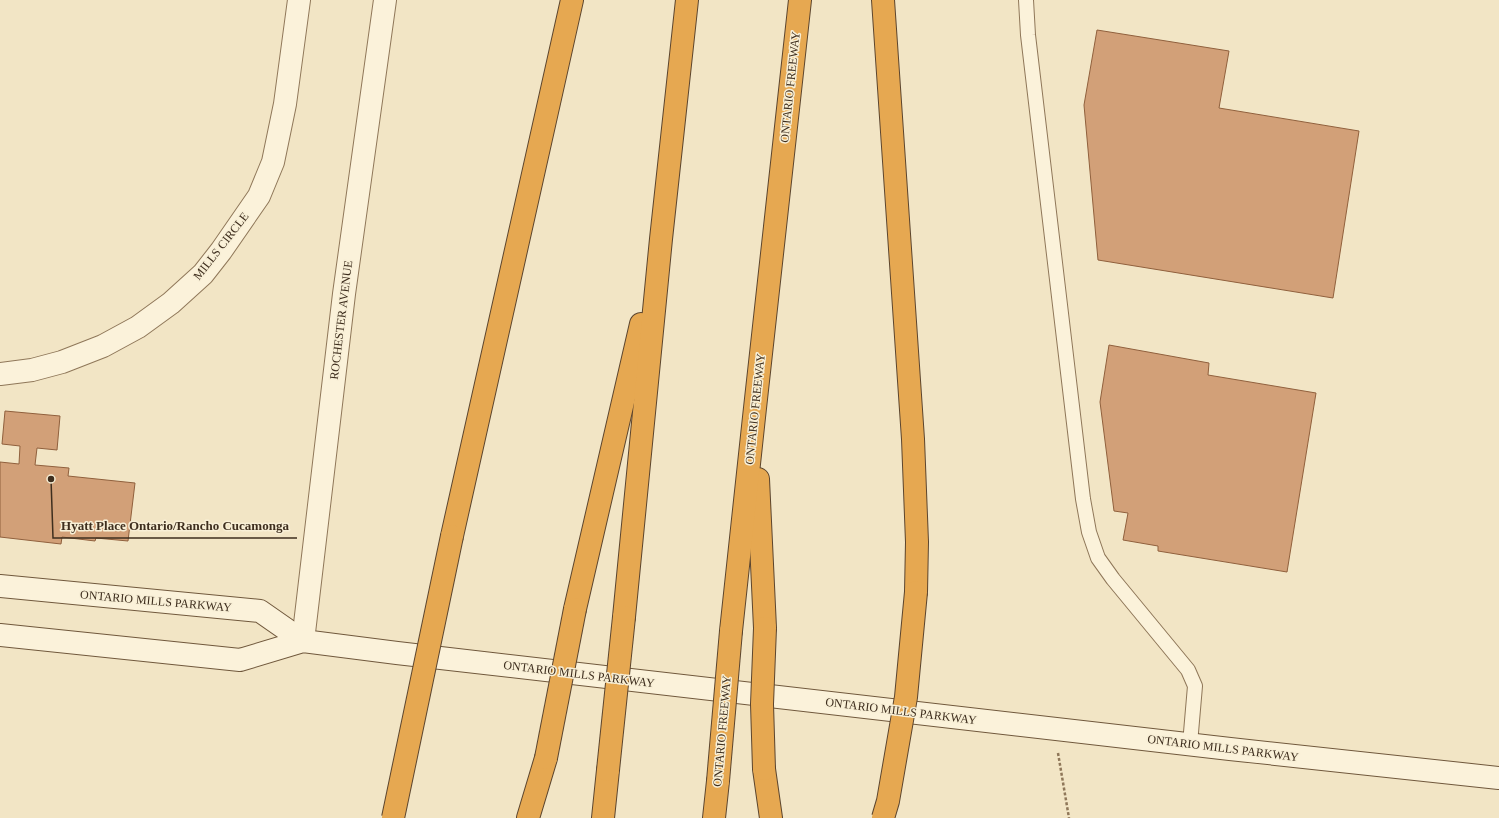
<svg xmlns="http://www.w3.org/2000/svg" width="1499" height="818" viewBox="0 0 1499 818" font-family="Georgia,serif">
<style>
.building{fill:#d2a078;stroke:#90603d}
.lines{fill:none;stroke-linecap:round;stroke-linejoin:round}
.lane-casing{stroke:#8f7759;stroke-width:16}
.street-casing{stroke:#8f7759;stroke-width:24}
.secondary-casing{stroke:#70583c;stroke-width:24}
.highway-casing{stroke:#5c452e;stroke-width:24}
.path{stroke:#8f7759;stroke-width:2.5;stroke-dasharray:3 2;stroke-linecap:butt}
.lane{stroke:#fbf2da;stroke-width:14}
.street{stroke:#fbf2da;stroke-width:22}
.secondary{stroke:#fbf2da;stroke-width:22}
.highway{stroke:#e6a851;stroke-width:22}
.highway-bridge-casing{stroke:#5c452e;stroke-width:24;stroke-linecap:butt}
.highway-bridge{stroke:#e6a851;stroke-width:22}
.labels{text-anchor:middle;stroke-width:3;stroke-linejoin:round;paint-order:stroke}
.street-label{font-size:12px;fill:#3e2e1e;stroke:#f8efd6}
.leader{fill:none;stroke:#3e2e1e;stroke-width:1.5}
.callout-dot{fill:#3e2e1e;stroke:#f8efd6;stroke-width:1.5}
.callout-label{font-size:13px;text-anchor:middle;font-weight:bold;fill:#3e2e1e;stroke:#f8efd6;stroke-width:3;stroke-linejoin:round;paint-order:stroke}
</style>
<rect width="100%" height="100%" fill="#f2e5c5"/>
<g class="building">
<path d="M1097,30l132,21 -10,57 140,23 -26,167 -235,-38 -14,-155z"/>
<path d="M1109,345l100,18 -1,12 108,18 -29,179 -129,-21v-5l-35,-6 5,-27 -14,-2 -14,-109z"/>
<path d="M5,411l55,5 -3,34 -20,-2 -2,17 34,3 -1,8 67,7 -7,58 -32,-3 -1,3 -33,-4 -1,7 -61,-7v-75l19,2 1,-18 -18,-2z"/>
</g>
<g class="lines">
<defs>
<path id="lane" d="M1026,0l2,35 55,464 6,33 9,26 15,21 75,91 7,16 -5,58"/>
<g id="street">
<path d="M0,374l32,-4 30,-8 41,-16 35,-19 33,-24 32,-29 18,-23 38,-55 14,-34 12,-58 14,-104"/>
<path d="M303,641l41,-347 41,-294"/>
</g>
<g id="secondary">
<path d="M0,586l260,25 43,30"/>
<path d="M0,635l240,25 63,-19 94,12 833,96 269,29"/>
</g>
<g id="highway">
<path d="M883,0l30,439 4,103 -1,50"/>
<path d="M758,479l7,149"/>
<path d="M452,536l120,-536"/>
<path d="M575,609l66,-285"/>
<path d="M624,617l37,-378 26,-239"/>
<path d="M731,631l24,-223 45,-408"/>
<path d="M764,769l7,49"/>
<path d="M528,818l18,-60"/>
<path d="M603,818l5,-48"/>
<path d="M714,818l4,-37"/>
</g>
</defs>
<use href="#lane" class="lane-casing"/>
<use href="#street" class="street-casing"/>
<use href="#secondary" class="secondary-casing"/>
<use href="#highway" class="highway-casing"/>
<path class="path" d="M1058,753l11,65"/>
<use href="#lane" class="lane"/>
<use href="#street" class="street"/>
<use href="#secondary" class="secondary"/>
<use href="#highway" class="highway"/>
<defs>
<g id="highway-bridge">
<path d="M546,758l29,-149"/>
<path d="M764,769l-2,-65 3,-76"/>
<path d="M608,770l16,-153"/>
<path d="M718,781l13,-150"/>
<path d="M393,818l59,-282"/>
<path d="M883,818l5,-17 18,-104 10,-105"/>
</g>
</defs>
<use href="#highway-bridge" class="highway-bridge-casing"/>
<use href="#highway-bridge" class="highway-bridge"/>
</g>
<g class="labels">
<g class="street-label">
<text transform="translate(790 87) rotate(-84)" y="4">ONTARIO FREEWAY</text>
<text transform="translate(221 246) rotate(-52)" y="4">MILLS CIRCLE</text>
<text transform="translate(341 320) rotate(-83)" y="4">ROCHESTER AVENUE</text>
<text transform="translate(755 409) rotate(-84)" y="4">ONTARIO FREEWAY</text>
<text transform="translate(156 601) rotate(5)" y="4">ONTARIO MILLS PARKWAY</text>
<text transform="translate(579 674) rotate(7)" y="4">ONTARIO MILLS PARKWAY</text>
<text transform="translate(901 711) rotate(7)" y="4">ONTARIO MILLS PARKWAY</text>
<text transform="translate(722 731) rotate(-85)" y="4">ONTARIO FREEWAY</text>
<text transform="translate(1223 748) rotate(7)" y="4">ONTARIO MILLS PARKWAY</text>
</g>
</g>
<path class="leader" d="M51 479L53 538H297"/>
<circle class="callout-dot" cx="51" cy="479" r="4"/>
<g class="callout-label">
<text x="175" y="530">Hyatt Place Ontario/Rancho Cucamonga</text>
</g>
</svg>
